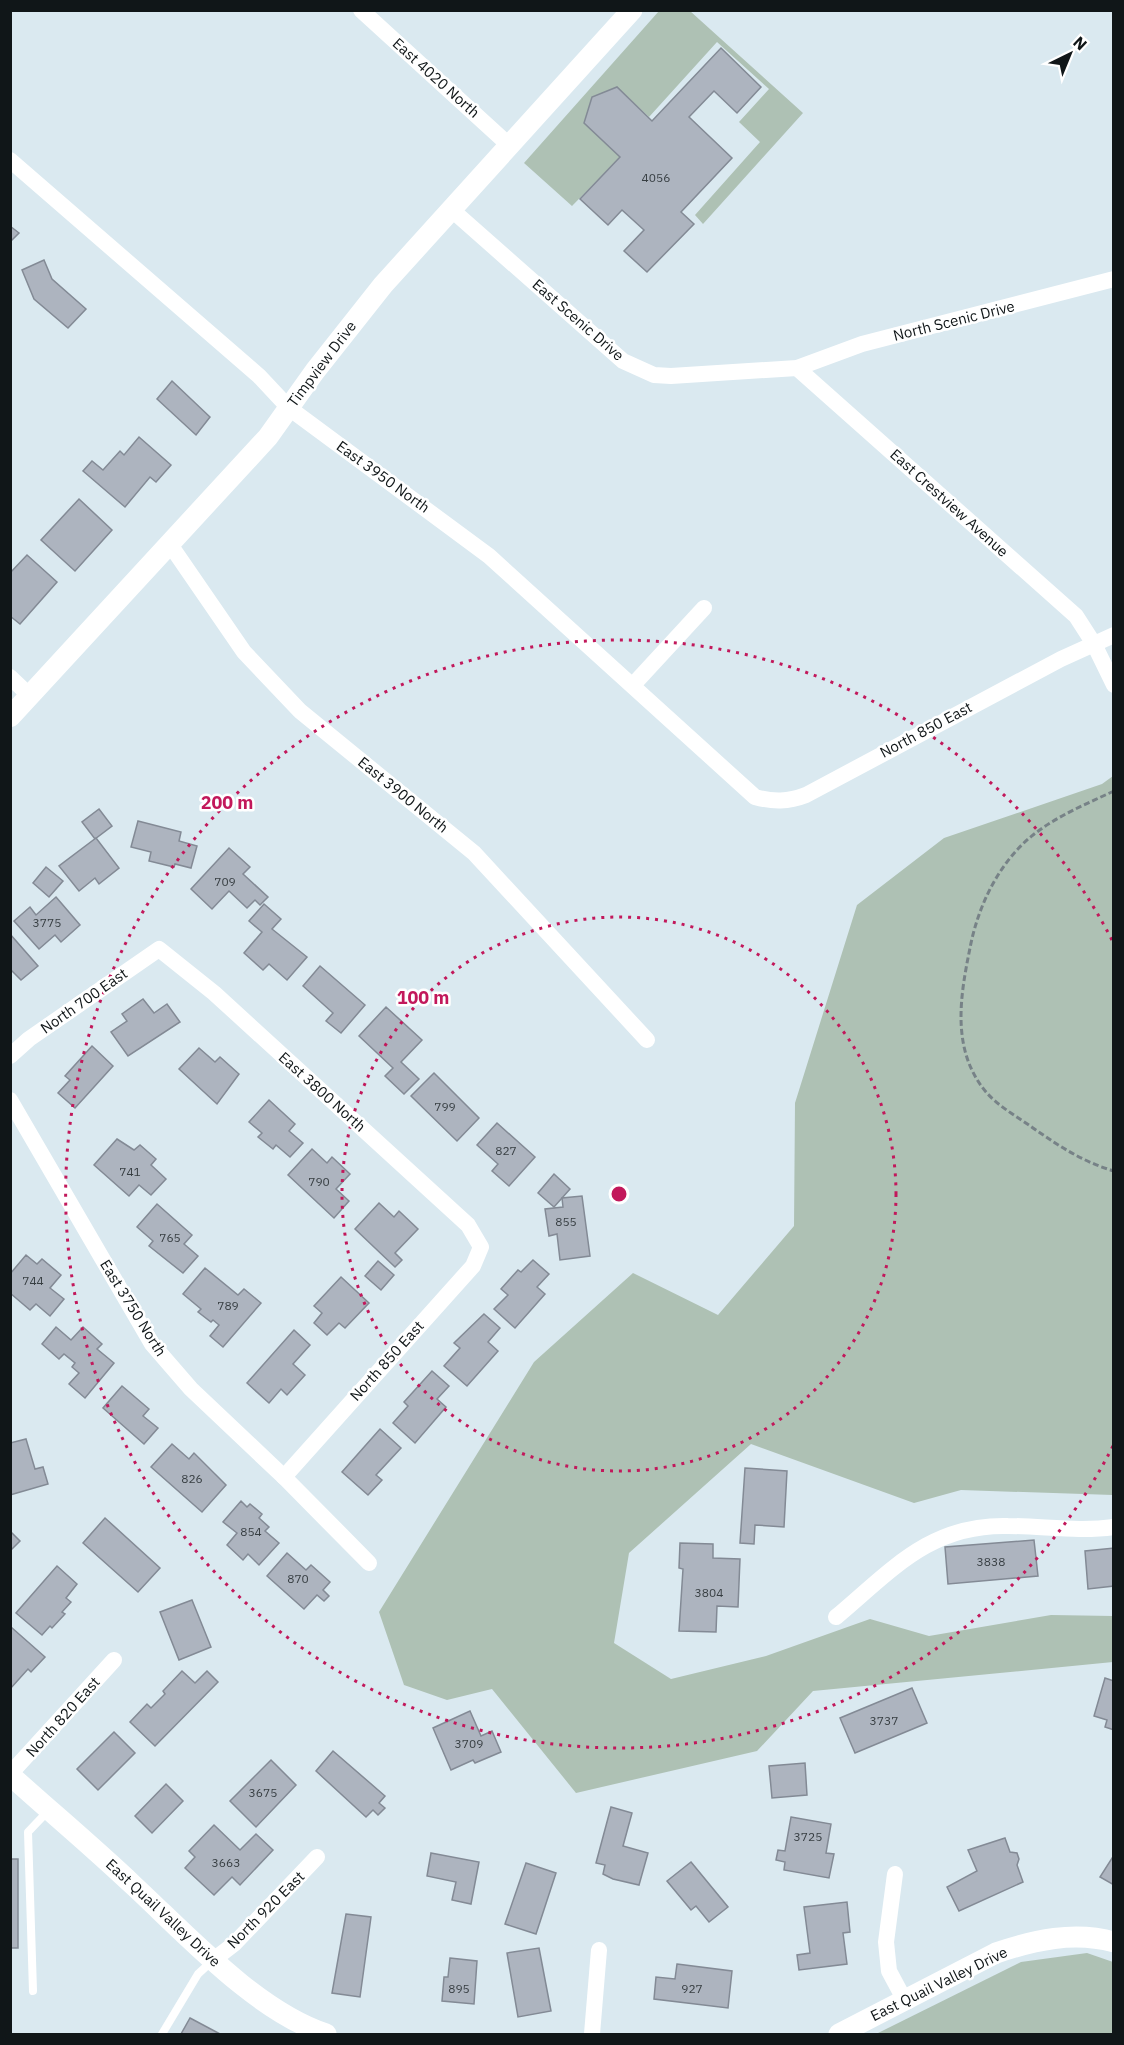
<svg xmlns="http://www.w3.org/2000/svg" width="1124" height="2045" viewBox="0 0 1124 2045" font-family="'IBM Plex Sans',sans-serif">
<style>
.green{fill:#aec1b4}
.building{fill:#adb4bf;stroke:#838a95;stroke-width:1.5}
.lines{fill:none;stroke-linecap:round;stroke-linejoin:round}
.path{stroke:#778287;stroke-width:3;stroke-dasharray:6 3;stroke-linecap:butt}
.service{stroke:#fff;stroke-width:8}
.minor{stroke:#fff;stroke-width:16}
.tertiary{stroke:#fff;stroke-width:21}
.ring{fill:none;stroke:#c2185b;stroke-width:3;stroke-dasharray:3 6}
.labels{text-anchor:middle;stroke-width:5;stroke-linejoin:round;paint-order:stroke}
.number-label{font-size:12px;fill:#373e42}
.street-label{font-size:15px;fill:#101618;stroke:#fff}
.centre{fill:#c2185b;stroke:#fff;stroke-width:3}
.ring-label{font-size:18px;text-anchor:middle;font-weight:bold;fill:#c2185b;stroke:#fff;stroke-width:5;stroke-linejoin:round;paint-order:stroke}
</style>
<rect width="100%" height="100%" fill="#dae9f0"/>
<g class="green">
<path d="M659,11h31l113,102 -100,111 -8,-9 65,-73 -21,-20 30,-33 -52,-47 -68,75 -32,-30 -25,10 -8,26 36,34 -48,49 -48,-43z"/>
<path d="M1113,776v719l-152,-5 -47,13 -163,-59 -122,109 -15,90 57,36 95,-23 104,-37 59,17 122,-21 62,1v46l-300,29 -56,60 -181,42 -84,-104 -45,11 -43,-15 -25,-73 155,-250 99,-89 85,42 76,-89 1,-123 62,-198 87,-67 158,-54z"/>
<path d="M1087,1953l26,9v72h-237l145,-72z"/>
</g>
<g class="building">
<path d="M721,48l40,39 -24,26 -23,-22 -25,26 43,41 -51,54 13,12 -47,48 -23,-21 20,-21 -22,-20 -14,15 -28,-26 40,-42 -36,-34 8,-26 25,-10 35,34z"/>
<path d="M10,226l9,7 -9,9z"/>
<path d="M44,260l8,19 34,30 -18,19 -34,-29 -12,-29z"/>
<path d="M172,381l38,36 -14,18 -39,-36z"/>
<path d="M139,437l32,28 -15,17 -6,-5 -25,30 -42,-36 9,-10 11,9 17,-19 4,4z"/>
<path d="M79,499l33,31 -37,41 -34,-31z"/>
<path d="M27,555l30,27 -37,42 -10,-8v-43z"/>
<path d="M99,809l13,17 -17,13 -13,-17z"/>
<path d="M138,821l43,11 -2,9 18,5 -6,22 -16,-4 -1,3 -25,-6 2,-9 -20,-5z"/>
<path d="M96,838l23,30 -20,16 -4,-6 -16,13 -20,-25z"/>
<path d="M229,848l21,19 -7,7 25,23 -8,8 -5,-5 -8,8 -18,-17 -17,18 -21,-20z"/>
<path d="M46,867l17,14 -14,16 -16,-14z"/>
<path d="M56,897l24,28 -19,17 -6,-7 -16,14 -25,-28 16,-14 6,8z"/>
<path d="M264,904l17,15 -9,10 35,28 -20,23 -18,-16 -6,6 -19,-17 18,-21 -13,-11z"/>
<path d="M10,934l28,32 -17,14 -11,-11z"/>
<path d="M320,966l45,39 -24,28 -15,-12 7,-8 -30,-27z"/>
<path d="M143,999l11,14 13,-9 13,18 -52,34 -17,-24 16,-11 -5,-7z"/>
<path d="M386,1007l36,33 -21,22 18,17 -15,15 -19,-18 8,-8 -34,-32z"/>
<path d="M92,1046l21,20 -38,42 -17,-15 12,-13 -5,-4z"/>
<path d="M199,1048l16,14 5,-5 19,17 -22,30 -38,-35z"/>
<path d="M434,1073l45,45 -22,23 -46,-45z"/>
<path d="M269,1100l26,24 -6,7 14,12 -13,14 -14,-12 -3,4 -15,-12 4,-4 -13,-11z"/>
<path d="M497,1123l38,34 -26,29 -17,-15 6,-7 -21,-19z"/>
<path d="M117,1139l17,11 6,-5 16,14 -5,6 15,14 -15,16 -12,-10 -10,11 -35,-31z"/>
<path d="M312,1149l15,14 5,-6 18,17 -14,15 13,12 -15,17 -46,-43z"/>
<path d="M554,1174l16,15 -16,18 -16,-14z"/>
<path d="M582,1196l8,60 -30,4 -3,-26 -8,2 -4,-27 18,-2 -1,-9z"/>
<path d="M379,1203l15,14 5,-6 19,18 -23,24 7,7 -7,7 -40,-38z"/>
<path d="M157,1204l35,31 -8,9 14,12 -15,17 -34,-27 4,-5 -16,-14z"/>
<path d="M26,1255l11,9 5,-5 19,16 -11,13 14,11 -14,17 -14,-12 -6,6 -20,-17v-19z"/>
<path d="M533,1260l16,14 -12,13 8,7 -30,34 -21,-19 14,-14 -7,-6 17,-19 3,2z"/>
<path d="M378,1261l16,14 -13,15 -16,-14z"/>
<path d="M205,1268l33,27 6,-6 17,14 -38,44 -13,-11 9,-11 -6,-5 -2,2 -13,-10 3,-3 -18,-15z"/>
<path d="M341,1277l28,26 -24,25 -6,-5 -12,12 -13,-12 8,-10 -8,-7z"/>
<path d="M484,1314l16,14 -12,14 10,9 -31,35 -23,-20 16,-18 -6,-5z"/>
<path d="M56,1327l15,13 12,-13 19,17 -5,5 17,14 -29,35 -16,-14 10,-11 -7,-6 3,-4 -11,-9 -5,5 -17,-15z"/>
<path d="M294,1330l16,15 -17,19 12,11 -18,20 -6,-6 -12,14 -22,-20z"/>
<path d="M432,1371l17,15 -12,13 9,8 -31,36 -22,-20 15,-17 -4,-4z"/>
<path d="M122,1386l27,23 -6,7 15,12 -14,16 -41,-36z"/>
<path d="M380,1429l21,19 -25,27 6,5 -14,15 -26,-23z"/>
<path d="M26,1439l9,30 8,-2 5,17 -38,11v-52z"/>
<path d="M172,1444l17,15 5,-6 32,32 -24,27 -51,-45z"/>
<path d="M745,1468l42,3 -3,56 -29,-2 -1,19 -14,-1z"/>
<path d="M241,1501l6,6 3,-3 12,10 -3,4 10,9 -4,4 14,12 -20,22 -11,-11 -5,6 -16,-15 10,-12 -14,-11z"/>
<path d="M105,1518l55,50 -22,24 -55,-49z"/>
<path d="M10,1531l10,10 -10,10z"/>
<path d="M1034,1540l4,36 -90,8 -3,-37z"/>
<path d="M680,1543l33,1v14l27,1 -2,48 -21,-1 -1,26 -37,-1 4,-62 -4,-1z"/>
<path d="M1114,1548v38l-26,3 -3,-38z"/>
<path d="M287,1553l19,17 5,-5 19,17 -7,8 6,6 -5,5 -7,-6 -13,14 -37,-33z"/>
<path d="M57,1566l20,18 -11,14 5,4 -9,10 3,2 -13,14 -2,-2 -8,9 -26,-22z"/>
<path d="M192,1600l19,47 -32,13 -19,-48z"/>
<path d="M11,1627l34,30 -14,15 -3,-3 -18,20z"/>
<path d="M182,1671l13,12 12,-12 11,11 -63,64 -25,-24 17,-18 4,4 14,-14 -2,-3z"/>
<path d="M1105,1678l9,3v49l-9,-3 2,-7 -13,-4z"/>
<path d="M912,1688l15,35 -72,30 -15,-35z"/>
<path d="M470,1711l11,25 11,-5 9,21 -26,11 -2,-3 -22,10 -18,-42z"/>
<path d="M114,1732l21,21 -37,37 -21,-21z"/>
<path d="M333,1751l52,45 -6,7 6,5 -7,7 -5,-5 -7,7 -50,-46z"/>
<path d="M271,1760l25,25 -40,42 -26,-26z"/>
<path d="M805,1763l2,32 -35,3 -3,-32z"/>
<path d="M166,1784l17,17 -31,32 -17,-17z"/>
<path d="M611,1807l21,6 -9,33 25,7 -9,32 -26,-6 -10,-5 2,-9 -9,-2z"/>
<path d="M791,1817l40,7 -5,29 8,1 -5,24 -45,-8 1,-8 -9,-2 2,-10 7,1z"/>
<path d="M214,1825l26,25 16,-16 17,16 -33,35 -8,-8 -18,18 -29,-27 10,-11 -6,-6z"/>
<path d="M1005,1838l5,14 7,1 2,6 -2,6 6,17 -64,29 -12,-24 30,-16 -9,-21z"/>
<path d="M431,1853l48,9 -8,42 -19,-4 4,-18 -29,-6z"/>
<path d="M1114,1855v30l-14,-8z"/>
<rect x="10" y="1859" width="8" height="89"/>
<path d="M691,1862l37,45 -19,15 -13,-16 -5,4 -24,-29z"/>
<path d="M526,1863l30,10 -20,61 -31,-10z"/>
<path d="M847,1902l3,30 -7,1 4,31 -48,6 -2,-15 13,-2 -6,-46z"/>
<path d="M346,1914l25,3 -11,80 -28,-4z"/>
<path d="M539,1948l12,63 -33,6 -11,-64z"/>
<path d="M450,1958l27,3 -3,43 -32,-3 2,-24h4z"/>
<path d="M677,1964l55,7 -4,37 -74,-9 2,-22 19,2z"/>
<path d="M190,2018l30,16h-39z"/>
</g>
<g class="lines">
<path class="path" d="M1114,791c-28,13 -57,25 -81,44 -34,27 -55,71 -63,113 -10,49 -19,102 16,144 13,15 32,25 47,36 26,18 50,34 81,43"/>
<g class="service">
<path d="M33,1991l-5,-159 21,-22"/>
<path d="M162,2034l36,-60 14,-13"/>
</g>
<g class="minor">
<path d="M361,10l149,136"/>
<path d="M10,160l249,216 30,32 200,148 266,241c18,5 33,5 51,-2l255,-136 53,-24"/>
<path d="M452,210l171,151 31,14 17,1 126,-8 65,-24 252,-65"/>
<path d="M797,368l279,248 18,28 20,41"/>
<path d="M169,543l75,109 56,59 174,142 173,187"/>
<path d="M10,677l20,19"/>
<path d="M633,685l71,-77"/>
<path d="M10,1056l19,-17 130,-90 55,44 254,232 13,22 -8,19 -189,211"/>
<path d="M10,1100l142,244 39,45 93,88 85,86"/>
<path d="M836,1617c56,-47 94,-93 172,-91 36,0 70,6 106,1"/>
<path d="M10,1774l104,-114"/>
<path d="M895,1874l-9,68 3,29 15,28"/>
<path d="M212,1961l22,-17 83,-87"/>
<path d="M592,2034l7,-84"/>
</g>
<g class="tertiary">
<path d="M10,717l258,-280 47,-66 68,-86 249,-275"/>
<path d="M10,1775c41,37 83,72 123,110 54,50 123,126 193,149"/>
<path d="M839,2034l157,-81c38,-13 78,-22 118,-11"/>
</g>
</g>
<g class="ring">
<circle cx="619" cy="1194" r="277"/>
<path d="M1113 1446A554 554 0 1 1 1113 942"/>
</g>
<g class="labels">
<g class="number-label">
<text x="656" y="182">4056</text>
<text x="225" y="886">709</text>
<text x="47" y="927">3775</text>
<text x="445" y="1111">799</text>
<text x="506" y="1155">827</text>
<text x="130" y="1176">741</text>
<text x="319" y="1186">790</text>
<text x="566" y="1226">855</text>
<text x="170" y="1242">765</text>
<text x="33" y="1285">744</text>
<text x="228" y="1310">789</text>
<text x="192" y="1483">826</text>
<text x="251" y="1536">854</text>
<text x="991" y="1566">3838</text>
<text x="298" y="1583">870</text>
<text x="709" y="1597">3804</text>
<text x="884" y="1725">3737</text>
<text x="469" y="1748">3709</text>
<text x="263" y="1797">3675</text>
<text x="808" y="1841">3725</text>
<text x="226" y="1867">3663</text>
<text x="459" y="1993">895</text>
<text x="692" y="1993">927</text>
</g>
<g class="street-label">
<text transform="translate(436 78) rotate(42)" y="5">East 4020 North</text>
<text transform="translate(578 320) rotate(41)" y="5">East Scenic Drive</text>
<text transform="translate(954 321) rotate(-14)" y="5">North Scenic Drive</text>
<text transform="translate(322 364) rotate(-53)" y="5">Timpview Drive</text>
<text transform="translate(383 477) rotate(36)" y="5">East 3950 North</text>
<text transform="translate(949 503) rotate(42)" y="5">East Crestview Avenue</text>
<text transform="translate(926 730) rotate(-28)" y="5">North 850 East</text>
<text transform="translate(403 795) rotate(39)" y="5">East 3900 North</text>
<text transform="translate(84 1001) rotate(-35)" y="5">North 700 East</text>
<text transform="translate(322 1092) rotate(42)" y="5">East 3800 North</text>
<text transform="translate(133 1308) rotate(58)" y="5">East 3750 North</text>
<text transform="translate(387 1361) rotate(-48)" y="5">North 850 East</text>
<text transform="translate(63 1717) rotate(-48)" y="5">North 820 East</text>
<text transform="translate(266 1910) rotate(-45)" y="5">North 920 East</text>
<text transform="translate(163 1913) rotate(43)" y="5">East Quail Valley Drive</text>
<text transform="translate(939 1984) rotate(-26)" y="5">East Quail Valley Drive</text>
</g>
</g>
<circle cx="619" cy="1194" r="9" class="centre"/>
<g class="ring-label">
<text x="227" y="809">200 m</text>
<text x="423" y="1004">100 m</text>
</g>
<rect width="1124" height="2045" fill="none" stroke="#101618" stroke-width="24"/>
<g transform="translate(1070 54) rotate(43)" stroke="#ffffff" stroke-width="4.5" paint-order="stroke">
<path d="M0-4.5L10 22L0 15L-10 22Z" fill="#101618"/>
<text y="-9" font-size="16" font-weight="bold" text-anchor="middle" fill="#101618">N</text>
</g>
</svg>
